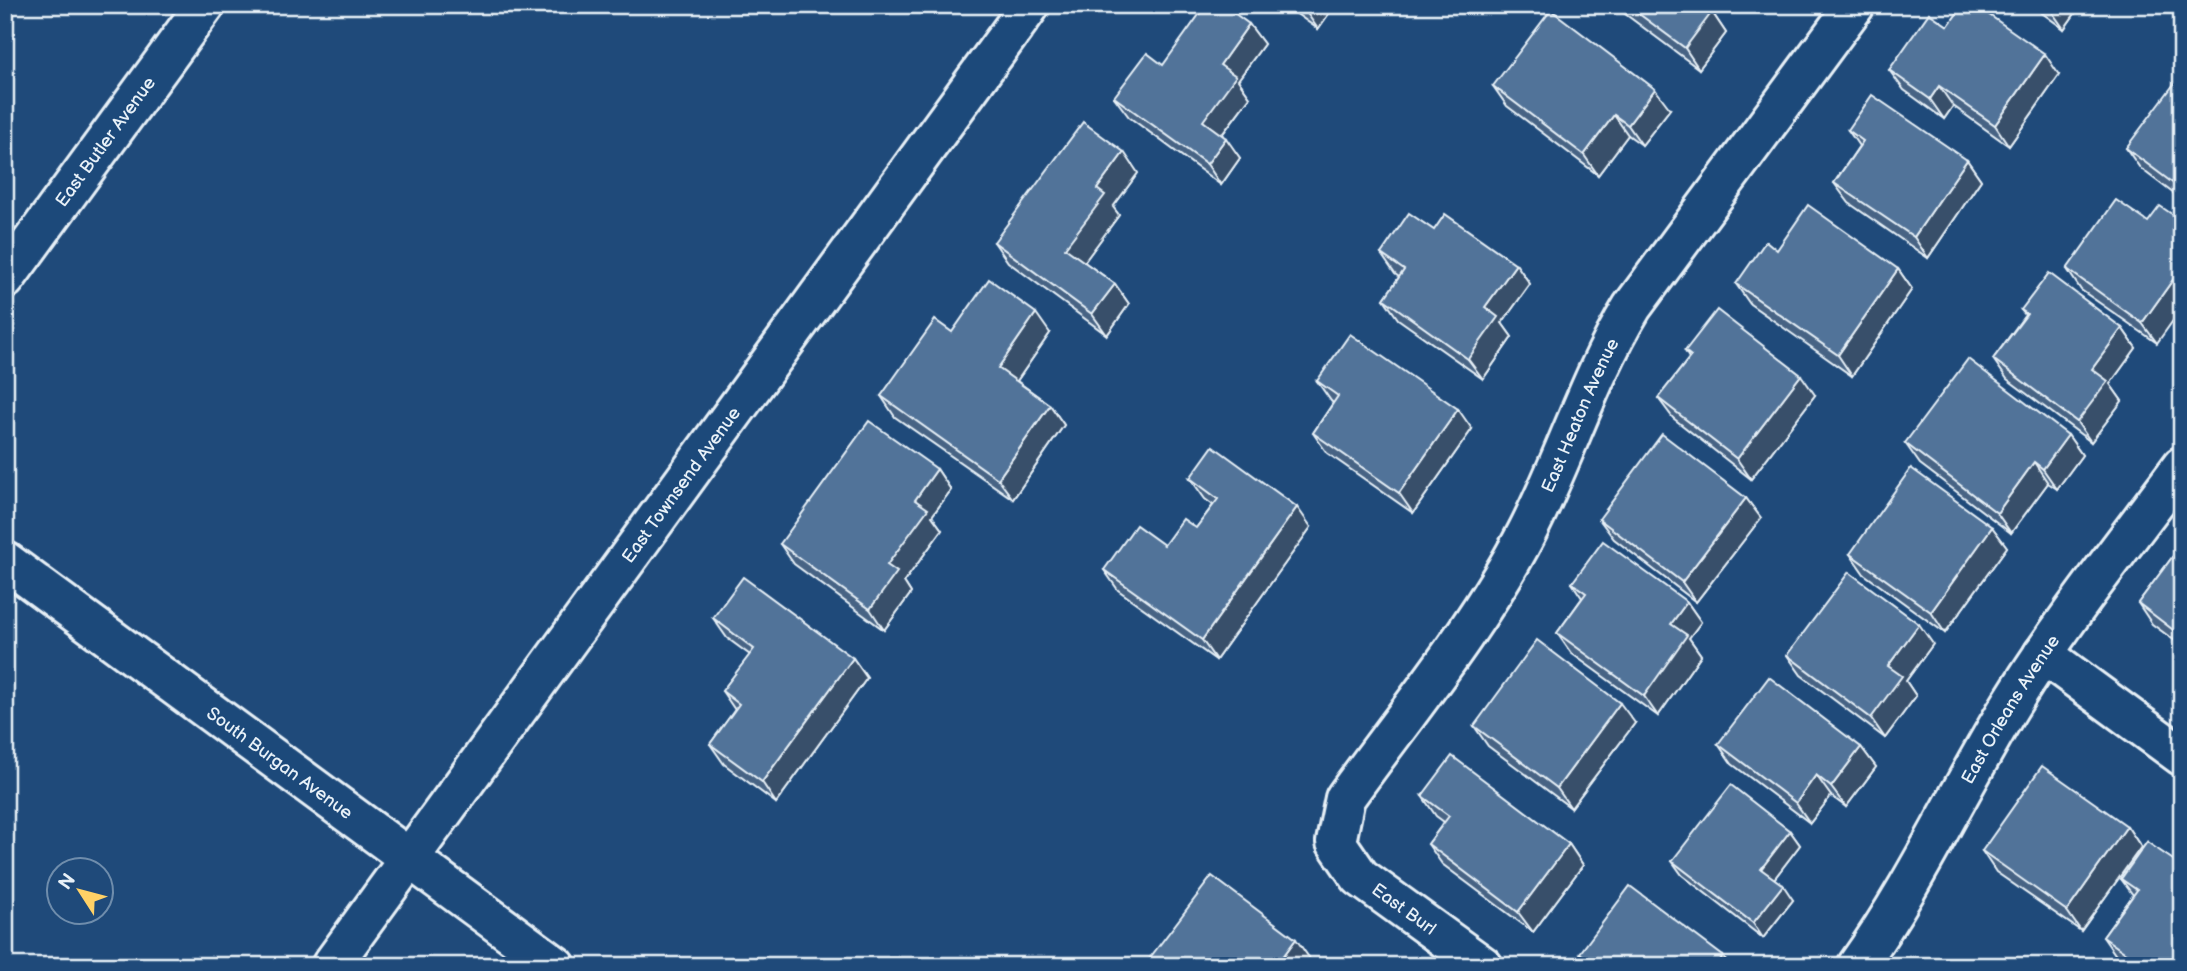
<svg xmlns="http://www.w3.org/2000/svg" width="2187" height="971" viewBox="0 0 2187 971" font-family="'Balsamiq Sans',sans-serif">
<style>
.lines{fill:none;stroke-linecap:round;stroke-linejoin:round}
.street-casing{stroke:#e8f1f8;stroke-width:44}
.secondary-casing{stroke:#e8f1f8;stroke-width:44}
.street{stroke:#1f4a7a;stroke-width:38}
.secondary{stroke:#1f4a7a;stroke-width:38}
.wall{fill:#466384;stroke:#e8f1f8;stroke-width:2}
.shaded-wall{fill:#39506b;stroke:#e8f1f8;stroke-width:2}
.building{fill:#517399;stroke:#e8f1f8;stroke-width:2}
.labels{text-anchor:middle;stroke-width:5;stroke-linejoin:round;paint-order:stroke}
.street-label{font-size:18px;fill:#e8f1f8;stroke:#1f4a7a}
</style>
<rect width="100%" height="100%" fill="#1f4a7a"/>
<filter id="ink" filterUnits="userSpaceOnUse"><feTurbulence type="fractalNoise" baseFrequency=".0143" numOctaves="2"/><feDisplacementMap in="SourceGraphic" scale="14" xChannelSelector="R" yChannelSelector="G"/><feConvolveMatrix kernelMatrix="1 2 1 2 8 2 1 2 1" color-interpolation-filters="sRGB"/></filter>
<g filter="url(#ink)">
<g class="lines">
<defs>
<g id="street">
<path id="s1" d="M5,561l551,405"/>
<path d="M2043,654l139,102"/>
<path id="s2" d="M331,966l699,-961"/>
<path id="s3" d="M1483,966l-123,-89 -24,-35 9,-44c62,-86 132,-170 181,-264 39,-75 62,-155 106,-227l223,-302"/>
<path id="s4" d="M1857,966c59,-83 101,-175 154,-262 51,-83 113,-160 171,-238"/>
</g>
<g id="secondary">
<path id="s5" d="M5,279l200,-274"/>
</g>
</defs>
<use href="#street" class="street-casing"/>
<use href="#secondary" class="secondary-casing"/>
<use href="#street" class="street"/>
<use href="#secondary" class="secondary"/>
</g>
<g class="wall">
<path d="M1284,5h51l-17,24z"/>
<path d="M1613,5h108l-7,10 12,18 -27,36z"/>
<path d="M2031,5h50l-17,24z"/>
<path d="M1249,24l15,20 -26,36 12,17 -28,38 18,23 -19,27 -92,-68 -15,-20 49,-32z"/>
<path d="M1948,26l111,49 -50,71 -56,-40 -9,13 -40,-29 -15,-20z"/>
<path d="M2182,83v117l-42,-32 -14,-20z"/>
<path d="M1493,86l177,23 -28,36 -14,-10 -30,40 -91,-69z"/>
<path d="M1848,130l119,30 14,20 -53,78 -79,-55 -15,-20 25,-37z"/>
<path d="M1138,173l-25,34 6,8 -35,47 31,22 14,20 -22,31 -99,-73 -14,-20z"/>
<path d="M2148,222l9,121 -76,-53 -14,-21z"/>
<path d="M1434,230l82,34 14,20 -28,39 10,14 -29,42 -85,-60 -14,-20 15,-22 -4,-3 -14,-20z"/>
<path d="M1777,250l121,19 14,20 -60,87 -102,-72 -14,-20z"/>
<path d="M2021,310l101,18 14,20 -26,36 12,17 -31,41 -84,-63 -14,-20 32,-44z"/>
<path d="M952,332l98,1 -33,48 33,24 14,20 -51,74 -118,-82 -14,-21z"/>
<path d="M1685,351l130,44 -64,84 -78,-61 -15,-20 31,-40z"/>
<path d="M1317,381l155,48 -59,84 -86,-60 -14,-20 20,-30 -2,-2z"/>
<path d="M2068,435l14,20 -25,34 -9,-6 -37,50 -91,-69 -15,-21z"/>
<path d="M937,469l14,21 -19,26 10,14 -38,52 7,11 -27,37 -90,-66 -14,-20z"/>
<path d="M1190,478l121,49 -95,133 -98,-70 -14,-20 60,-25 32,-17 17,-23 -8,-6z"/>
<path d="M1746,498l15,20 -65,84 -82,-63 -15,-20z"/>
<path d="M1992,527l15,20 -62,86 -81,-59 -14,-20z"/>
<path d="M2182,544v102l-30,-22 -14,-21z"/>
<path d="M1572,583l115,19 14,20 -12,16 12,17 -43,61 -87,-63 -14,-20 25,-35z"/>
<path d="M713,618l140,40 14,20 -91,125 -52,-39 -14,-20 25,-34 -13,-19 28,-36 -23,-17z"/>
<path d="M1933,644l-27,37 10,15 -31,42 -84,-63 -14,-20z"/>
<path d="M1635,723l-64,85 -83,-62 -14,-20z"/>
<path d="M1718,744l143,3 15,20 -30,40 -15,-11 -21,27 -78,-59z"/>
<path d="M1422,796l147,48 14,21 -50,67 -91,-68 -14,-20 16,-22 -8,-6z"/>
<path d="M2127,826l14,21 -60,84 -85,-59 -14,-21z"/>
<path d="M1790,831l10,14 -26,34 19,21 -30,38 -81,-63 -10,-14z"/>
<path d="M2147,842l35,124h-53l-12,-9 -14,-20 30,-42 -12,-16z"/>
<path d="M1580,953l149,13h-140z"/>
</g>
<g class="shaded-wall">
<path d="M1306,5h29l-17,24 -14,-20z"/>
<path d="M1700,5h21l-7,10 12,18 -27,36 -14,-21z"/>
<path d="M2053,5h28l-17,24 -14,-20z"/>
<path d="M1249,24l15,20 -26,36 12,17 -33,44 -14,-20 17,-56z"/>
<path d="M2045,54l14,21 -50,71 -14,-21z"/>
<path d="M1939,86l14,20 -9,13 -14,-20z"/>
<path d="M1655,89l15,20 -28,36 -14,-20z"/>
<path d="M1614,115l14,20 -30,40 -14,-20z"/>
<path d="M1226,138l14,20 -19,27 -14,-21z"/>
<path d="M1124,152l14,21 -25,34 6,8 -39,53 -15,-20 32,-59z"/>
<path d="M1967,160l14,20 -53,78 -14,-21z"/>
<path d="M1516,264l14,20 -28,39 10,14 -29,42 -15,-20 17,-52z"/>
<path d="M2182,267v41l-25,35 -15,-20z"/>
<path d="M1898,269l14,20 -60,87 -14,-21z"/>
<path d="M1115,284l14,20 -22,31 -15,-21z"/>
<path d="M1036,313l14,20 -38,55 -14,-20z"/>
<path d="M2122,328l14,20 -26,36 12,17 -31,41 -14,-20 15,-53z"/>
<path d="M1801,375l14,20 -64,84 -14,-20z"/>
<path d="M1050,405l14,20 -51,74 -15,-20z"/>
<path d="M1458,409l14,20 -59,84 -14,-20z"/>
<path d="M2068,435l14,20 -25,34 -14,-20z"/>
<path d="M2034,462l14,21 -37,50 -14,-20z"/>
<path d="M937,469l14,21 -19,26 10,14 -38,52 7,11 -27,37 -14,-21 17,-44 28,-65z"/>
<path d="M1746,498l15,20 -65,84 -14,-20z"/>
<path d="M1297,507l14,20 -95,133 -14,-20z"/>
<path d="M1992,527l15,20 -62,86 -14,-21z"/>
<path d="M1687,602l14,20 -12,16 12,17 -43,61 -14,-20 27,-72z"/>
<path d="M1919,624l14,20 -27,37 10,15 -31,42 -14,-20 17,-52z"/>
<path d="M853,658l14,20 -91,125 -14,-21z"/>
<path d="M1620,703l15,20 -64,85 -14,-20z"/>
<path d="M1861,747l15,20 -30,40 -15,-20z"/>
<path d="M1816,775l15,21 -21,27 -14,-20z"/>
<path d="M2127,826l14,21 -60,84 -14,-20z"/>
<path d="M1790,831l10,14 -29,38 -10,-14z"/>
<path d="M1569,844l14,21 -50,67 -15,-20z"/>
<path d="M1783,885l10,15 -30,38 -10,-15z"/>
<path d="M1296,939l14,20 -5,7h-29z"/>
<path d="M1723,956l6,10h-13z"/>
</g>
<g class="building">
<path d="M1206,5h17l26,19 -29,41 16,11 -33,45 23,17 -19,26 -93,-67 33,-44 16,12z"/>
<path d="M1627,5h76l9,7 -27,36z"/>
<path d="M1963,5h12l70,49 -50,71 -56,-39 -9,13 -41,-29 40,-57 19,13z"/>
<path d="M1551,10l104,79 -27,36 -14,-10 -30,40 -91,-69z"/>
<path d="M2177,80l5,3v107l-56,-42z"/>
<path d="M1872,95l95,65 -53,77 -80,-54 29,-42 -15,-11z"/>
<path d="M1083,122l41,30 -27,37 8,6 -40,53 50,36 -23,30 -98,-72z"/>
<path d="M2116,200l32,22 12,-16 22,15v46l-40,56 -75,-54z"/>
<path d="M1808,205l90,64 -60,86 -102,-71 30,-43 11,9z"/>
<path d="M1409,213l25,17 11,-16 71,50 -31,43 13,10 -30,42 -84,-60 20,-29 -23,-16z"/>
<path d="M2049,273l73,55 -30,41 16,12 -31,41 -84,-63 34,-45 -6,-4z"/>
<path d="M989,279l47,34 -38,55 52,37 -52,74 -117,-83 54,-76 17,12z"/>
<path d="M1717,310l84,65 -64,84 -79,-61 33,-42 -6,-5z"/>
<path d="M1350,334l108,75 -59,84 -86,-60 25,-37 -21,-15z"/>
<path d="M1968,359l100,76 -25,34 -9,-7 -37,51 -92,-70z"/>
<path d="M869,421l68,48 -22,31 13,9 -41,56 10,7 -27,37 -90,-65z"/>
<path d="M1662,434l84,64 -64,84 -83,-63z"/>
<path d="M1213,446l84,61 -95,133 -98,-70 32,-45 28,20 19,-26 13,9 22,-29 -28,-21z"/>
<path d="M1911,468l81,59 -61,85 -81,-58z"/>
<path d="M1603,541l84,61 -16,22 16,11 -43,61 -87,-63 29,-40 -14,-10z"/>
<path d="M2182,544v99l-4,-3 3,-4 -43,-33z"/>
<path d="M1849,572l70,52 -31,42 14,10 -31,42 -84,-63z"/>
<path d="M743,577l110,81 -91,124 -52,-38 29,-40 -17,-13 32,-42 -41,-31z"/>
<path d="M1537,640l83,63 -63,85 -83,-62z"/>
<path d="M1769,677l92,70 -30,40 -15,-12 -20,28 -78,-59z"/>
<path d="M1452,756l117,88 -51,68 -90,-68 21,-28 -27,-20z"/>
<path d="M2042,766l85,60 -60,85 -85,-60z"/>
<path d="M1731,785l59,46 -29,38 22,16 -30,38 -81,-62z"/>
<path d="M2147,842l35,24v100h-29l-6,-4 -3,4 -41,-29 34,-47 -16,-11z"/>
<path d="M1212,876l84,63 -20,27h-119l-8,-7z"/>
<path d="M1630,886l93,70 -7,10h-119l-17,-13z"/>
<path d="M1328,961l7,5h-10z"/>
</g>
</g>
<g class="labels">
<g class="street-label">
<text dy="6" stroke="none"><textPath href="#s5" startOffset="170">East Butler Avenue</textPath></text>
<text dy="6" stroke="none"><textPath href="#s3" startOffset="690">East Heaton Avenue</textPath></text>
<text dy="6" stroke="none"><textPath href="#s2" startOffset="595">East Townsend Avenue</textPath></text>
<text dy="6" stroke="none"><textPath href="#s4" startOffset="299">East Orleans Avenue</textPath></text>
<text dy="6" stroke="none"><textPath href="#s1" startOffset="341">South Burgan Avenue</textPath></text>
<text transform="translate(1404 909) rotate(36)" y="6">East Burl</text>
</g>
</g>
<rect width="2187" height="971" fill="none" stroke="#1f4a7a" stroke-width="28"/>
<rect x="14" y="14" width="2159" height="943" fill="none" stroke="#e8f1f8" stroke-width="2.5" filter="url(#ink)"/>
<g transform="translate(80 891) rotate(306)"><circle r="33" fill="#1f4a7a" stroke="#6f8dac" stroke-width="2"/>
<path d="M0-5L12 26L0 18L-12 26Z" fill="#ffd166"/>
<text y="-10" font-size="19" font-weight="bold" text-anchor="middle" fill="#e8f1f8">N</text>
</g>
</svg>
